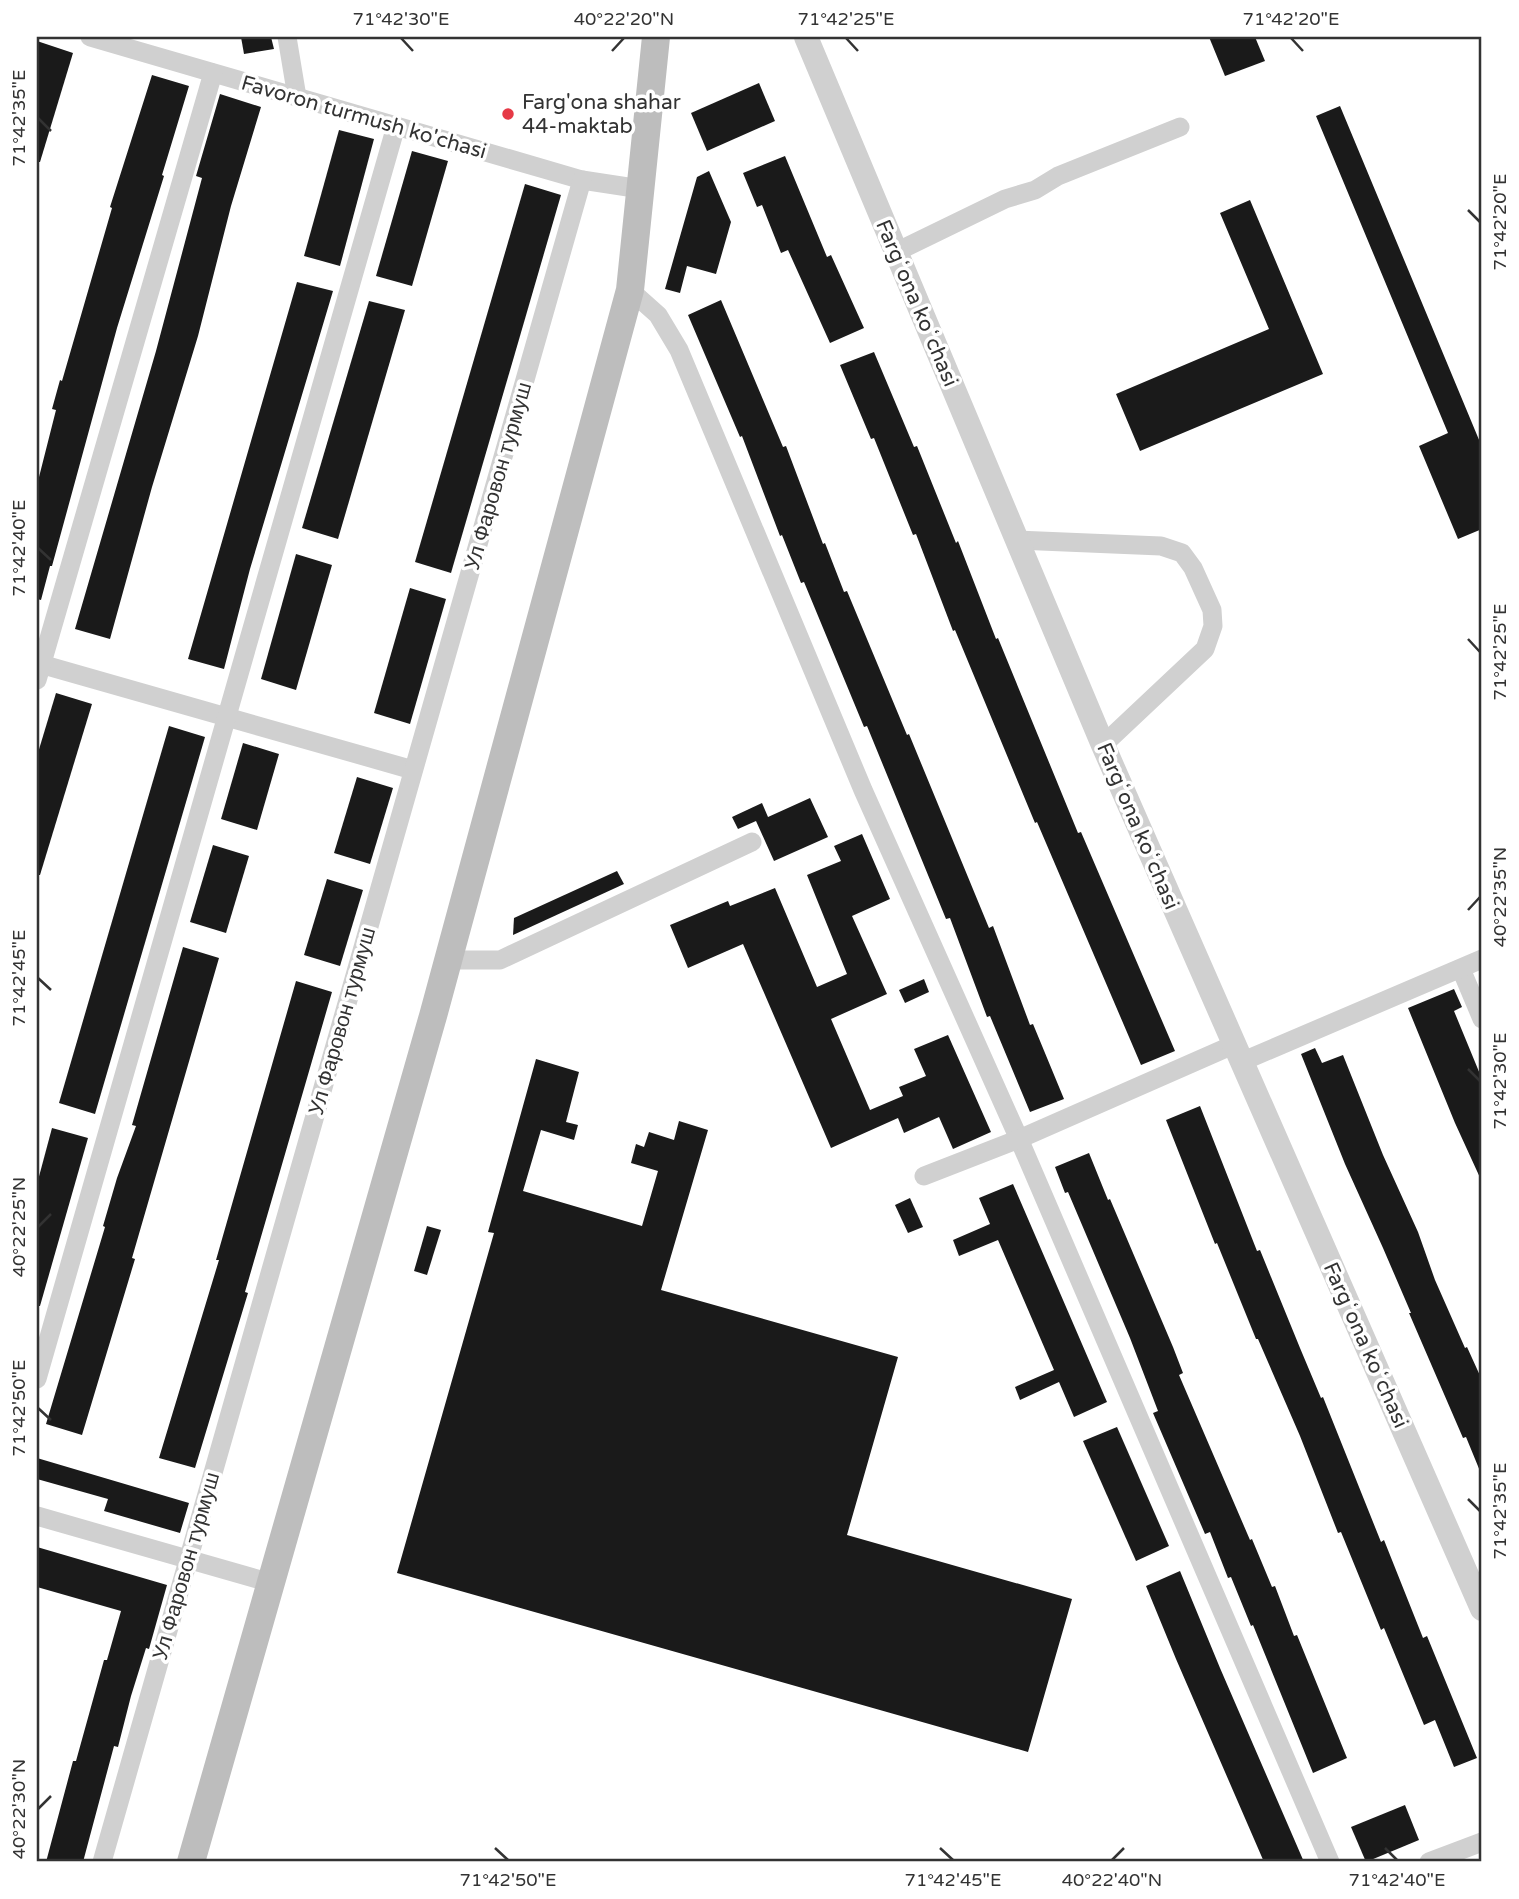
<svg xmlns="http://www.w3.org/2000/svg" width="1519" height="1899" viewBox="0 0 1519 1899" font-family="'Varela Round',sans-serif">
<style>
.building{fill:#1a1a1a}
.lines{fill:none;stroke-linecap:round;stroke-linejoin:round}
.minor{stroke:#d0d0d0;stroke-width:19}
.tertiary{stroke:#d0d0d0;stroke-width:24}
.secondary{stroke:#bdbdbd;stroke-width:28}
.ticks{fill:none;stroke:#333;stroke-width:2.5}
.poi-dot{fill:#e63946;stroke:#fff;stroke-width:2.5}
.labels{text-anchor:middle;stroke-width:7;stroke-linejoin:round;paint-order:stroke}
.poi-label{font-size:21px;fill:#333;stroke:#fff;text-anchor:start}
.street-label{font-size:21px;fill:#333;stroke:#fff}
.neatline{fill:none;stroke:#333;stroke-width:2.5}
.ticks-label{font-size:18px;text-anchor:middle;fill:#333}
</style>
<rect width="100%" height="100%" fill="#fff"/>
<g class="building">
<path d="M241,37h30l3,12 -30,5z"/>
<path d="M1209,37h46l10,24 -40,15z"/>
<path d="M37,41l36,12 -33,109h-3z"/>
<path d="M152,75l37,11 -27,89 2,1 -47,152 -65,238h-2l-9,34 -4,-1v-114l19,-75 -4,-1 8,-29 2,1 50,-173 -2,-1z"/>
<path d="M759,83l16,38 -68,30 -16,-38z"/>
<path d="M220,94l41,13 -30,99 -33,130 -46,151 -42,152 -35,-10 81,-278 46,-173 -6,-2z"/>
<path d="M1340,106l142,341v82l-24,10 -39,-93 29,-13 -132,-317z"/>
<path d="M339,130l35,9 -34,127 -36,-10z"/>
<path d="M412,151l36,10 -36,125 -36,-10z"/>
<path d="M785,156l42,101 4,-2 33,73 -34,15 -42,-93 -7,3 -19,-48 -5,2 -14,-34z"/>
<path d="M709,171l22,51 -15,52 -29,-8 -7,27 -15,-4 32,-112z"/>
<path d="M525,184l36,11 -110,378 -36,-11z"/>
<path d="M1250,200l73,174 -183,77 -24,-57 153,-65 -49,-116z"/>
<path d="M297,282l36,9 -83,278 -26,100 -36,-10z"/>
<path d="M721,300l62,147 3,-1 37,98 2,-1 19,49 3,-1 60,144 2,-1 80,194 4,-2 37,99 3,-1 31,75 -34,13 -40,-96 -3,1 -37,-99 -4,1 -79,-193 -3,1 -60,-145 -3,1 -19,-48 -2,1 -38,-100 -2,1 -52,-122z"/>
<path d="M369,301l36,9 -67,229 -36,-11z"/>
<path d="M874,352l40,95 3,-1 39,97 2,-2 38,98 2,-1 80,195 3,-1 94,219 -34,14 -104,-243 -2,1 -80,-193 -2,1 -37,-97 -3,1 -39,-97 -3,1 -31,-74z"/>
<path d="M296,554l36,11 -36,125 -35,-11z"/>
<path d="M410,588l36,11 -36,125 -36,-11z"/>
<path d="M56,693l36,11 -52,171h-3v-119z"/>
<path d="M169,726l36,11 -110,377 -36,-11z"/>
<path d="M243,743l36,11 -22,76 -36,-11z"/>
<path d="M357,777l36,11 -23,76 -36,-11z"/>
<path d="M810,798l18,39 -54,24 -18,-40 -18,8 -6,-12 30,-14 6,14z"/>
<path d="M862,834l28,65 -38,17 35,78 -56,25 39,91 33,-14 -4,-9 27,-11 -12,-27 34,-14 43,97 -38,17 -14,-32 -35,16 -6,-15 -67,30 -88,-204 -55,24 -18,-43 58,-24 2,5 45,-18 42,99 30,-13 -40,-99 34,-14 -7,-15z"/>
<path d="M213,845l36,11 -23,77 -36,-11z"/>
<path d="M617,871l7,13 -111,51 1,-17z"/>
<path d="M327,879l36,11 -23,76 -36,-11z"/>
<path d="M183,947l36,11 -87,300 3,1 -53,176 -36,-11 59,-197 -2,-1 14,-48 19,-52 -4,-1z"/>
<path d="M924,979l5,13 -24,11 -6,-13z"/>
<path d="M296,981l36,11 -87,300 3,1 -53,175 -36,-10 60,-198h-3z"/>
<path d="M1454,989l8,18 -8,4 28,68v103l-27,-59 -47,-115z"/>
<path d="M1315,1048l7,15 21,-8 40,100 35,77 17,48 30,68 2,-1 15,33v96l-16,-39 -3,1 -54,-125h2l-28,-65 -38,-84 -44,-110z"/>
<path d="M536,1059l43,13 -13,50 12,3 -4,15 -33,-10 -18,61 119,35 16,-55 -27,-8 5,-19 8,3 5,-15 25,8 5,-19 29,9 -47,160 237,67 -51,178 225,64 -44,153 -631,-179 97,-340 -6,-1z"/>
<path d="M1200,1106l57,145 3,-1 40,98 21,50 2,-1 58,145 3,-2 39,98 4,-2 50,122 -23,9 -19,-47 -11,5 -40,-97 -3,2 -40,-98 -3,1 -38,-97 -42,-97h-2l-39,-96 -2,1 -49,-124z"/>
<path d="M52,1128l36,10 -48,168h-3v-122z"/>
<path d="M1089,1153l19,47 2,-1 63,148 10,26 -4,2 71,165 2,-1 20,48 3,-1 19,50 3,-1 50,123 -34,15 -60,-148 -2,1 -20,-49 -3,1 -18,-46 -5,2 -52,-121 5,-2 -28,-73 -62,-146 -3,1 -10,-26z"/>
<path d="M1013,1184l94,218 -33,15 -15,-35 -39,18 -5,-13 39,-17 -56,-130 -39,16 -6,-16 37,-16 -11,-26z"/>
<path d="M910,1198l13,29 -15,6 -13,-28z"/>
<path d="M427,1226l14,4 -14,45 -13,-4z"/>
<path d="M1117,1427l52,119 -33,15 -53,-120z"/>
<path d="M37,1458l152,45 -9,30 -76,-22 4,-12 -71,-20z"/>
<path d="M37,1547l130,38 -18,64 -3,-1 -15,48 -13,51 -4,-1 -31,116h-37l27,-101h3l28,-101h3l14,-49 -84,-24z"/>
<path d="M1180,1571l40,97 84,194h-40l-88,-203 -30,-73z"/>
<path d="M1405,1805l14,35 -53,22 -15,-35z"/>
</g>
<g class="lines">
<g class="minor">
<path d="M90,37l492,143 59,9"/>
<path d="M287,37l10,60"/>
<path d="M896,252l109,-53 30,-9 23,-14 122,-49"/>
<path d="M630,290l28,25 21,35 184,440 156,349 311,723"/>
<path d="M1016,540l145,6 21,7 11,15 19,42 1,16 -8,23 -102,96"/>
<path d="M37,663l376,107"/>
<path d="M37,680l176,-607"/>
<path d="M448,960h52l252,-118"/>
<path d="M1461,969l21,50"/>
<path d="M1241,1062l241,-103"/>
<path d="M924,1176l95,-37 214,-94"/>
<path d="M37,1379l359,-1253"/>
<path d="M37,1516l234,67"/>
<path d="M102,1862l480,-1682"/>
<path d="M1429,1862l53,-20"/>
</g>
<path class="tertiary" d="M806,37l297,708 379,864"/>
<path class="secondary" d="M191,1862l242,-846 197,-726 26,-253"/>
</g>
<path class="ticks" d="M401,38l12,13M846,38l12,13M1291,38l12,13M612,51l12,-13M38,118l13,13M1468,210l12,12M38,548l13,12M1468,639l12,13M1468,910l12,-13M38,978l13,12M1468,1069l12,12M38,1227l13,-13M38,1408l13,12M1468,1499l12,12M38,1809l13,-13M495,1848l13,12M940,1848l13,12M1385,1848l12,12M1112,1860l12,-12"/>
<circle class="poi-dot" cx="508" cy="114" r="7"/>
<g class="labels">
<g class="poi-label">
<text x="522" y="109">Farg'ona shahar<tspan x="522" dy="24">44-maktab</tspan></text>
</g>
<g class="street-label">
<text transform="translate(364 117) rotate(16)" y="7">Favoron turmush ko'chasi</text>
<text transform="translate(917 303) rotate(67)" y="7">Fargʻona koʻchasi</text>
<text transform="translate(498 476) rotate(-74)" y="7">Ул Фаровон турмуш</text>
<text transform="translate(1138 826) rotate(67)" y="7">Fargʻona koʻchasi</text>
<text transform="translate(342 1021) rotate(-74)" y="7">Ул Фаровон турмуш</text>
<text transform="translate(1366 1345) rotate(66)" y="7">Fargʻona koʻchasi</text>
<text transform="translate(186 1566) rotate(-74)" y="7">Ул Фаровон турмуш</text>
</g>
</g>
<rect width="1519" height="1899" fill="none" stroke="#ffffff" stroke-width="77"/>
<rect x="38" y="38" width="1442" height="1822" class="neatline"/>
<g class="ticks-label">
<text x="401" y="25">71°42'30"E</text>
<text x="624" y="25">40°22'20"N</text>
<text x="846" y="25">71°42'25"E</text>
<text x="1291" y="25">71°42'20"E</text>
<text transform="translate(19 118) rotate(-90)" y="6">71°42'35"E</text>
<text transform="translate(1500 222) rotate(-90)" y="6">71°42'20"E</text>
<text transform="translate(19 548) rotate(-90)" y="6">71°42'40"E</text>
<text transform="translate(1500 652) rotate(-90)" y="6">71°42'25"E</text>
<text transform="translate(1500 897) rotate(-90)" y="6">40°22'35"N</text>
<text transform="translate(19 978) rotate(-90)" y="6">71°42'45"E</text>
<text transform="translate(1500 1081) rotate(-90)" y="6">71°42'30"E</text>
<text transform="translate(19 1227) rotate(-90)" y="6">40°22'25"N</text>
<text transform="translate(19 1408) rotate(-90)" y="6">71°42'50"E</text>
<text transform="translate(1500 1511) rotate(-90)" y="6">71°42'35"E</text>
<text transform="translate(19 1809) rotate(-90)" y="6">40°22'30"N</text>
<text x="508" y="1886">71°42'50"E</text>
<text x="953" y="1886">71°42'45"E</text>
<text x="1112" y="1886">40°22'40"N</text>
<text x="1397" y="1886">71°42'40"E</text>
</g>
</svg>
